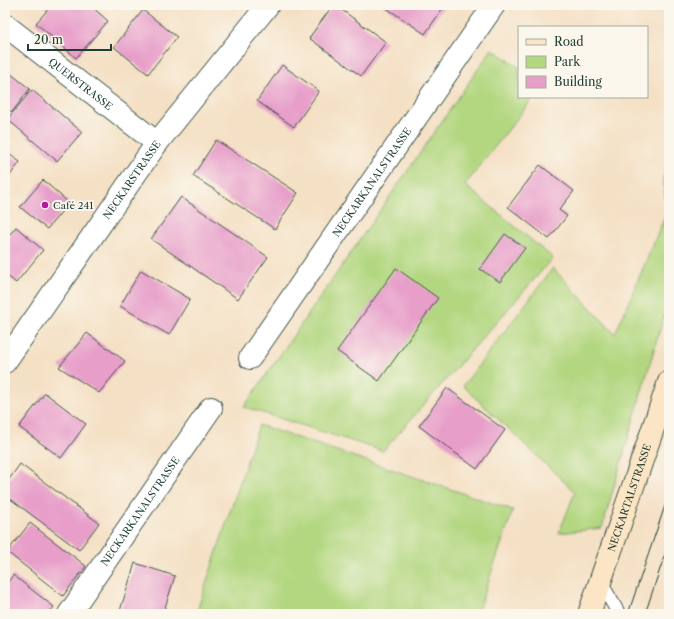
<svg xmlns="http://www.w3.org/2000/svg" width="674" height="619" viewBox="0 0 674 619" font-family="'Libre Caslon Text',serif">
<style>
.green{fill:#b3d781;stroke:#698a5a}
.building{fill:#e79ec9}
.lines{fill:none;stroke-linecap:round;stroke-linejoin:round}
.lane-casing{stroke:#3f554a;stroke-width:15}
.street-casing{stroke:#3f554a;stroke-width:24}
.secondary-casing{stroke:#3f554a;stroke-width:24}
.lane{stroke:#fff;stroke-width:13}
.street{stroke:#fff;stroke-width:22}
.secondary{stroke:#fce5c4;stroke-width:22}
.tram{stroke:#1f3d34;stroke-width:1}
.poi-dot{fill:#b5179e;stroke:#fbf7ec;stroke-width:1.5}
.labels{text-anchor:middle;stroke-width:4;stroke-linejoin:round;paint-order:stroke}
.street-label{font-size:10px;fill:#1f3d34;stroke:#fbf7ec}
.poi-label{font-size:10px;fill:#1f3d34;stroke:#fbf7ec;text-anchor:start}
</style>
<rect width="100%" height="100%" fill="#fbf7ec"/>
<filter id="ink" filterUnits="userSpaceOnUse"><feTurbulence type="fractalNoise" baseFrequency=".025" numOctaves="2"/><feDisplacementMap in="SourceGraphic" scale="8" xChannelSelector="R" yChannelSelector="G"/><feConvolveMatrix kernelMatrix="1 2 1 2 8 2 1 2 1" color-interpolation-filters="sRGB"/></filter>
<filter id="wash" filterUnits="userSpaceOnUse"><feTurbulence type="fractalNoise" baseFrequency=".012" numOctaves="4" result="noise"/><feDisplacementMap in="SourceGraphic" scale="16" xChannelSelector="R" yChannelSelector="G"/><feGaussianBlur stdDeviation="0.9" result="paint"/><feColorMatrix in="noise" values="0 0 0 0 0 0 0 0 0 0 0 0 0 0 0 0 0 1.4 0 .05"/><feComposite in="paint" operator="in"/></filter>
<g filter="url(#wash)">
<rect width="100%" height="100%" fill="#f4e0c4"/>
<g class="green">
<path d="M492,49l27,18v30h15l-69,88 88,73 -170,193 -139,-44z"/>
<path d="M669,170v128l-67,230 -43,5 16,-41 -112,-106 90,-118 62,66 52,-122 -4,-35z"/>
<path d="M259,425l254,85 -36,104h-281z"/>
</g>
<g id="blocks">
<g class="building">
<path d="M52,5h38l18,16 -32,37 -40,-35z"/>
<path d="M333,5h2l51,37 -25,34 -52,-38z"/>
<path d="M382,5h63l-20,29z"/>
<path d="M143,10l34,27 -29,37 -34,-27z"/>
<path d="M282,65l37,26 -25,36 -37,-26z"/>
<path d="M5,69l25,20 -18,23 -7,-5z"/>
<path d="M32,90l50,42 -25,29 -50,-42z"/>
<path d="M216,140l82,53 -23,36 -82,-53z"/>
<path d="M5,151l15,11 -15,20z"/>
<path d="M540,165l34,26 -15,19 8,6 -18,23 -41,-32z"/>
<path d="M43,180l26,23 -22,26 -27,-22z"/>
<path d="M181,197l87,60 -30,42 -87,-60z"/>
<path d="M16,227l27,23 -27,33 -11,-9v-34z"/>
<path d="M505,234l20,14 -25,34 -20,-13z"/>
<path d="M396,268l42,30 -59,83 -42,-30z"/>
<path d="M141,270l49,29 -21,36 -49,-29z"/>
<path d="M87,333l38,28 -26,32 -40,-26z"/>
<path d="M447,388l58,42 -28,39 -58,-43z"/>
<path d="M45,393l41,31 -25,34 -42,-31z"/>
<path d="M20,464l79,59 -20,27 -74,-55v-10z"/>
<path d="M30,523l56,43 -23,30 -56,-44z"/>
<path d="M135,563l40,13 -12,38h-44z"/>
<path d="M13,575l41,32 -6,7h-43v-28z"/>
</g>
</g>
</g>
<g filter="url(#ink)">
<use href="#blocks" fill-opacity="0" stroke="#3f554a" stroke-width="1"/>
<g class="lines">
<defs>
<path id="lane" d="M600,581l19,33"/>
<g id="street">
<path id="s1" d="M5,25l152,118"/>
<path id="s2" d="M250,358l244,-353"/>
<path id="s3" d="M5,362l152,-219 111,-138"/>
<path id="s4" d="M69,614l142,-206"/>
</g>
<g id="secondary">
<path id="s5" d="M589,614l80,-232"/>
</g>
</defs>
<use href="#lane" class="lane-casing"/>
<use href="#street" class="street-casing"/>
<use href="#secondary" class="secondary-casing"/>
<use href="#lane" class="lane"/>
<use href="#street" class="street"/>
<use href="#secondary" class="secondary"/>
<g class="tram">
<path d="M628,614l41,-120"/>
<path d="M645,614l24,-72"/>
</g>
</g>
</g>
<circle class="poi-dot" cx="45" cy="205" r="4"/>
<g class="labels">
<g class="street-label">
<text dy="4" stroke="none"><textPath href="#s1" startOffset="96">QUERSTRASSE</textPath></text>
<text dy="4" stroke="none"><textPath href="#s3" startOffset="222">NECKARSTRASSE</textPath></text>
<text dy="4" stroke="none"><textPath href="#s2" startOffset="214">NECKARKANALSTRASSE</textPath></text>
<text dy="4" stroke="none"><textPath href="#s5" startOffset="123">NECKARTALSTRASSE</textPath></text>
<text dy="4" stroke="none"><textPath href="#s4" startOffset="125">NECKARKANALSTRASSE</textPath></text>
</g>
<g class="poi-label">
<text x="53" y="209">Café 241</text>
</g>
</g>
<rect width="674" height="619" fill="none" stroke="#fbf7ec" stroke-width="20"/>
<rect x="518" y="26" width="130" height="72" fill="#fbf7ec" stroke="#a3ada2"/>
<rect x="526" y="39" width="20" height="6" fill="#fce5c4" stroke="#a3ada2"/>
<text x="554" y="46" font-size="12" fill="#1f3d34">Road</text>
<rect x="526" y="56" width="20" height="12" fill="#b3d781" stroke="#a3ada2"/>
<text x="554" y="66" font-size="12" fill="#1f3d34">Park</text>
<rect x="526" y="76" width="20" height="12" fill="#e79ec9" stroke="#a3ada2"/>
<text x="554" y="86" font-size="12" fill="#1f3d34">Building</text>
<path d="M28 44v6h83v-6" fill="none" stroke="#1f3d34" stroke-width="2"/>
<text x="34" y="44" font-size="12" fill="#1f3d34" stroke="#fbf7ec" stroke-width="3" paint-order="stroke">20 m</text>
</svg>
